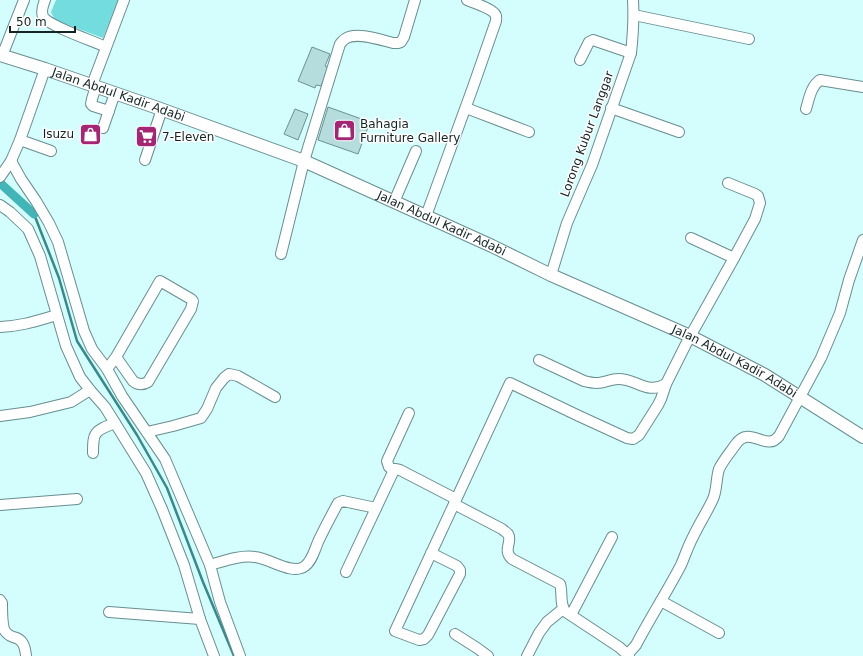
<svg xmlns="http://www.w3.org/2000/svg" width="863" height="656" viewBox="0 0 863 656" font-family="'DejaVu Sans',sans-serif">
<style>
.green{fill:#73dcdf}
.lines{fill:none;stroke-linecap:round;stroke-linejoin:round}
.stream{stroke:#348a8c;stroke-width:2.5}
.canal{stroke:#42b5b9;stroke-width:9}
.building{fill:#b5ddde;stroke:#6c9192}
.minor-casing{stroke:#688e8f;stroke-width:12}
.major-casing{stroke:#688e8f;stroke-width:14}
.minor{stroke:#fff;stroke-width:10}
.major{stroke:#fff;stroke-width:12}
.labels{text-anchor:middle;stroke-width:3;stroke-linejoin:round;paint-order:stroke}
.street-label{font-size:12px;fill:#142424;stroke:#fff}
.poi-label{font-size:12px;fill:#142424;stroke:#fff;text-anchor:start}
</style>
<rect width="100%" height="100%" fill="#d4fdfd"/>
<path class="green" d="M56,0h62l-15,38 -48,-18 -4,-8z"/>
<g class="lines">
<path class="stream" d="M34,214l25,64 18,63 60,94 30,53 36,94 31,74"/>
<path class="canal" d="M0,183l34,31"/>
</g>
<g class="building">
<path d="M312,47l18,7 -5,12 4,2 -8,18 -5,-1 -1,3 -17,-7z"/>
<path d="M328,107l42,15 -12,32 -40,-14z"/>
<path d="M295,109l13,5 -10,26 -14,-6z"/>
</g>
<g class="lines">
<defs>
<g id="minor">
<path d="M45,0c-2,5 -5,13 -1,18 8,9 49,23 62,29"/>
<path d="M634,15l115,24"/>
<path d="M2,56l22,-56"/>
<path d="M580,60l9,-18 4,-2 38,13"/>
<path d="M92,85l32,-85"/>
<path d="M96,86l-4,13 -1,5 2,2 16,5"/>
<path d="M466,108l63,24"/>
<path d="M611,108l68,24"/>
<path d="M806,109c3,-10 5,-23 14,-29l43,7"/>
<path d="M103,128l12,-35"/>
<path d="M20,140l31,11"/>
<path d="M145,160l17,-51"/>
<path d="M11,161l10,18 15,22 13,22 9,19 26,89 8,18 15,20 15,27 43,63 45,106 10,37 20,54"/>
<path d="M0,177l11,-16 9,-21 25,-71"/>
<path d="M394,202l22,-51"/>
<path d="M0,205l10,7 18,17 12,27 26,90 14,31 10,13 15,17 10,16 31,50 16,36 22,56 16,54 14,37"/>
<path d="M426,216l47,-129 23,-66c0,-3 1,-5 -1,-7 -4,-6 -21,-11 -28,-14"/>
<path d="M691,238l43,20"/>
<path d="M281,254l23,-93 36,-117c2,-2 3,-4 5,-5 11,-8 36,1 48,4h5l3,-1 3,-5 11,-37"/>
<path d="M551,275l16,-52 25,-58 39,-112c2,-18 3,-35 2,-53"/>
<path d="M0,327c22,-1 36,-6 57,-12"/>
<path d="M539,360l45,21c4,1 8,2 13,2 7,0 14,-4 21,-4 20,0 28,16 48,5"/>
<path d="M107,369l9,-12 44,-76 31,18 2,2 -2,8 -43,73c-5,3 -10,3 -15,-1l-17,-24"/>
<path d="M0,416l30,-4 41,-10 19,-12"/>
<path d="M147,432l26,-6 28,-8 6,-9 9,-21 8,-10 5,-4 9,2 37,21"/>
<path d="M93,453c0,-21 1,-22 22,-30"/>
<path d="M394,470l-5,-3 -2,-6 22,-48"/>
<path d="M0,505l77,-6"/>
<path d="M431,553l26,13 3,4v4l-32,61 -4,4 -5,1 -24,-9 59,-127"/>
<path d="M210,565c14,-4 30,-10 45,-8 14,1 38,19 50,9 7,-5 10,-17 13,-24 6,-13 13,-26 20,-39l5,-2 33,7"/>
<path d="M346,572l48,-102 1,-1 5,1 56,29"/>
<path d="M0,600l2,3c0,7 0,23 3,28 2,3 5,5 8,6 10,2 12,9 13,19"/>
<path d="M661,601l58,32"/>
<path d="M109,612l91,7"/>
<path d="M571,615l41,-78"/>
<path d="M455,634l22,14 11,8"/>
<path d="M627,655l9,-10c14,-27 31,-53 45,-80 4,-9 7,-19 12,-28 6,-13 14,-25 20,-38 4,-9 3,-20 6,-30 3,-7 12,-18 17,-25 14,-20 30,9 43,-8l42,-78 19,-45 9,-33 14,-40"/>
<path d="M527,656l12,-23 8,-11 16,-13"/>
<path d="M629,656l-10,-9 -53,-35c-7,-7 -3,-19 -6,-28l-48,-25c-10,-9 1,-17 -4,-25 -2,-2 -4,-3 -6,-5l-48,-25 56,-121 69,33 48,22 6,1 6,-4 19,-30 3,-6 5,-15 21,-42 47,-84 21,-39 5,-16 -2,-7 -3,-2 -27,-11"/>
</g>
<g id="major">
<path id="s1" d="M0,55l45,14 110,38 149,54 188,85 59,29 139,61 75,39 98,62"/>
</g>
</defs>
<use href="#minor" class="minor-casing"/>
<use href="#major" class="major-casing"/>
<use href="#minor" class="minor"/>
<use href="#major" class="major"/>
</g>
<defs>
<symbol id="shop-square" viewBox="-11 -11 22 22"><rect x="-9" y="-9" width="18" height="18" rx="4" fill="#a52574" stroke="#fff"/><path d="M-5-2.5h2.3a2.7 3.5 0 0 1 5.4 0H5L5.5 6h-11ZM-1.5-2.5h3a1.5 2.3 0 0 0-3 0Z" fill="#fff"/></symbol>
<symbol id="supermarket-square" viewBox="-11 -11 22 22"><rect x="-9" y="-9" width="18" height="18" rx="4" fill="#a52574" stroke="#fff"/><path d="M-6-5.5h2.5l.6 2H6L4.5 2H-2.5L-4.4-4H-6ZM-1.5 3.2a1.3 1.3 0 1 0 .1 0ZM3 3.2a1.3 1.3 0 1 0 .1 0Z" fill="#fff"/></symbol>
</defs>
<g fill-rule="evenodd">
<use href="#shop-square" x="332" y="118" width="25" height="25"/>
<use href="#shop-square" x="78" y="122" width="25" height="25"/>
<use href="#supermarket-square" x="134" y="124" width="25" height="25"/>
</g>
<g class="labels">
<g class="street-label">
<text dy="4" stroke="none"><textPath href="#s1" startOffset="125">Jalan Abdul Kadir Adabi</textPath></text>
<text transform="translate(587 134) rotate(-70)" y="4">Lorong Kubur Langgar</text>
<text dy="4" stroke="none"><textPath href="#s1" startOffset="473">Jalan Abdul Kadir Adabi</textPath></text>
<text dy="4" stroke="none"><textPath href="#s1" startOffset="797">Jalan Abdul Kadir Adabi</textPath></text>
</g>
<g class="poi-label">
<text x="360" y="128">Bahagia<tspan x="360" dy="14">Furniture Gallery</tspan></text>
<text x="74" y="138" text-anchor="end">Isuzu</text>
<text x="162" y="141">7-Eleven</text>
</g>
</g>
<path d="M10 26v6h65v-6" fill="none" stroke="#142424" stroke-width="2"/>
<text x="16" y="26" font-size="12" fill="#142424" stroke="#ffffff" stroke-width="3" paint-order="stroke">50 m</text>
</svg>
